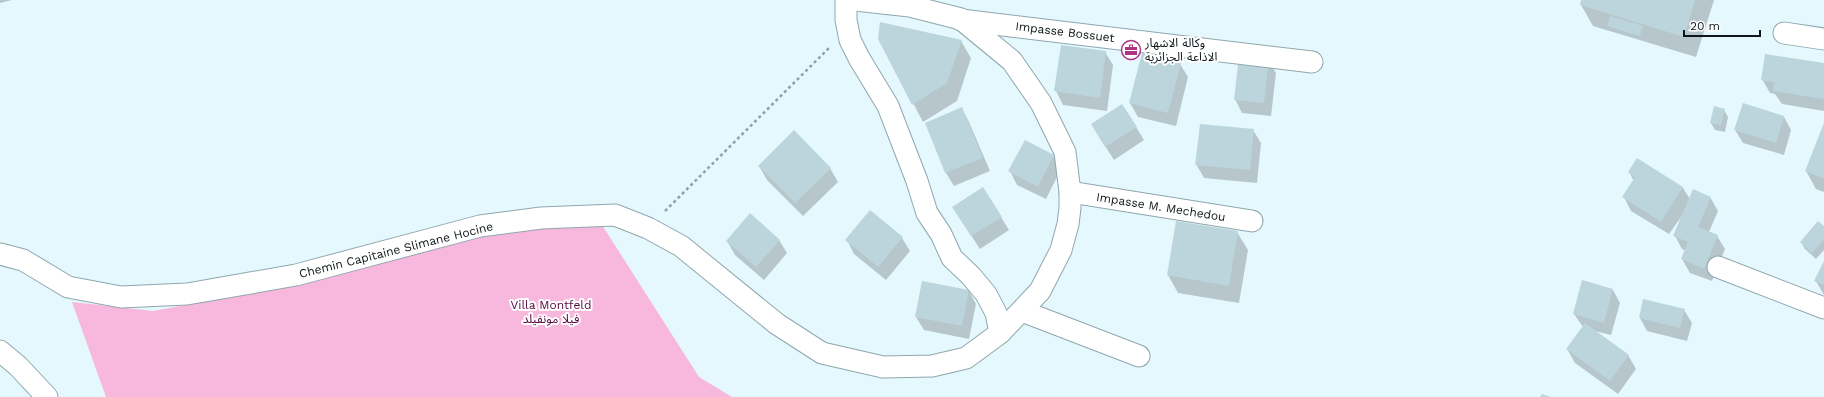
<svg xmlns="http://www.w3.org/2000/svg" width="1824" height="397" viewBox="0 0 1824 397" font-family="'Work Sans','Noto Sans Arabic',sans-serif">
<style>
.green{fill:#f8b7dc}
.shadow{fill:#0003}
.building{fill:#bcd5dd}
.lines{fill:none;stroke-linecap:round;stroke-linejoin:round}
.minor-casing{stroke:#8fa7ae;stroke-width:23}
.path{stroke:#90a0a4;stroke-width:2.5;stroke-dasharray:3 3;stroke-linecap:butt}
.minor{stroke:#fff;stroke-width:21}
.labels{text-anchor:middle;stroke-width:4;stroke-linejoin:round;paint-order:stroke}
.street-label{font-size:12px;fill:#0d1618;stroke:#fff}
.poi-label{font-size:12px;fill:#0d1618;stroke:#fff;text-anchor:start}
.park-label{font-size:12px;fill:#55053e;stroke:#fff}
</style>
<rect width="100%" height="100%" fill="#e4f8fe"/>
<path class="green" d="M530,225h72l97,152 33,20h-626l-34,-95 81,9 130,-24 187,-53z"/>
<g class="shadow">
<path d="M0,0h12l-12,3z"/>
<path d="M1582,0h132l-18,57 -103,-31 -12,-21z"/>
<path d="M879,38l82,3 10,17 -14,43 -34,21z"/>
<path d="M1062,46l43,6 8,13 -6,46 -44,-6 -7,-14z"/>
<path d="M1268,60l8,13 -5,43 -29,-3 -7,-14z"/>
<path d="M1180,64l8,13 -12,49 -38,-9 -8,-14z"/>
<path d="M1824,64v47l-42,-7 -7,-10 -5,-1 -8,-14z"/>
<path d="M962,109l7,13 21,49 -36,15 -8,-13 -20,-50z"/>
<path d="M1724,110l4,7 -3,15 -10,-2 -4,-7z"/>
<path d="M1784,117l7,13 -7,25 -41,-12 -8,-13z"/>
<path d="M1824,126v66l-8,-3 -10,-18z"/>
<path d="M1136,127l8,13 -30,20 -14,-22z"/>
<path d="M1253,130l8,13 -4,40 -53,-5 -8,-14z"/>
<path d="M1025,142l28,14 8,13 -15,30 -29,-14 -7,-14z"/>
<path d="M1637,159l46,29 7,11 20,-2 8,14 -9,21 8,4 8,13 -13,32 -22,-8 -8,-14 4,-8 -4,-2 -7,-13 9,-23 -15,21 -38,-23 -7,-14 10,-16 -5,-9z"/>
<path d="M759,166l71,2 8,14 -35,34 -36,-36z"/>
<path d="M870,212l32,26 8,13 -24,29 -32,-26 -7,-14z"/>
<path d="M1001,217l8,13 -29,19 -19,-29z"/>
<path d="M1824,228v22l-8,9 -11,-10 -4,-7z"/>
<path d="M1237,232l11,18 -9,53 -61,-10 -10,-18z"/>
<path d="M779,240l8,13 -23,27 -29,-25 -8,-14z"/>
<path d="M1824,263v32l-8,-14z"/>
<path d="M1613,290l7,13 -9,32 -16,-4 33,24 8,14 -18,25 -43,-31 -8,-14 16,-22 -9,-13z"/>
<path d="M969,291l7,13 -7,35 -45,-9 -8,-13z"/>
<path d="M1684,310l8,13 -5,18 -40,-10 -7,-13z"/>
</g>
<g class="building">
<path d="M1581,0h114l-11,37 -104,-32z"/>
<path d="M1610,16l33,10 -3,10 -33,-10z"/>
<path d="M880,22l82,18 -15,43 -35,22 -34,-66z"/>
<path d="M1061,45l45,6 -6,47 -46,-7z"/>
<path d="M1142,53l39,10 -13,50 -39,-10z"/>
<path d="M1765,54l59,9v36l-51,-8 1,-9 -13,-2z"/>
<path d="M1239,55l30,4 -5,44 -30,-3z"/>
<path d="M1743,103l41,13 -8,27 -42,-13z"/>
<path d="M1122,104l15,23 -32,20 -14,-23z"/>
<path d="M1714,106l11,3 -4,16 -11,-2z"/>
<path d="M962,107l21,51 -38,15 -20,-50z"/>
<path d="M1824,123v56l-19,-8z"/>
<path d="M1200,124l54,5 -4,41 -55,-5z"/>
<path d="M794,130l37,38 -36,35 -37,-37z"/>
<path d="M1025,140l29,15 -16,32 -30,-16z"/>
<path d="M1637,158l46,29 -22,35 -39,-25 13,-20 -7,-5z"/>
<path d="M983,187l19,30 -31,19 -19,-29z"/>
<path d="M1693,189l18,8 -13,30 20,8 -14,34 -23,-10 7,-17 -15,-6z"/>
<path d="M870,210l33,27 -25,30 -33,-27z"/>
<path d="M750,213l30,27 -24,27 -30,-26z"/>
<path d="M1176,221l62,10 -9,55 -62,-11z"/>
<path d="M1818,221l6,5v13l-12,14 -12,-11z"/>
<path d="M1824,261v24l-10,-4z"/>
<path d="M1582,280l31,9 -9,34 -31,-9z"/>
<path d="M922,281l47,9 -7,36 -47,-9z"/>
<path d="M1643,299l42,10 -5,19 -41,-10z"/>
<path d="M1585,323l44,32 -19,26 -44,-32z"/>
<path d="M1542,394l9,3h-11z"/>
</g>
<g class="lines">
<defs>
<g id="minor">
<path d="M855,0l55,6 51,13 51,42 29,42 24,49 5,40v16l-2,16 -7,26 -21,41 -40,42"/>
<path d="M961,20l351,42"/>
<path d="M1784,33l40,6"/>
<path d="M1070,192l182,29"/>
<path d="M0,254l23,6 45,27 53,10 66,-3 109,-19 184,-49 61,-8 74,-3 33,13 33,18 96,78 45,29 61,14 49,-1 34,-8 34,-25 -4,-20 -10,-19 -15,-18 -19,-18 -11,-24 -14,-21 -10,-32 -29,-75 -29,-48 -9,-18 -4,-20v-20"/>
<path d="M1718,267l106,41"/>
<path d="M1022,311l117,45"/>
<path d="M0,351l18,15 29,31"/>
</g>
</defs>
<use href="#minor" class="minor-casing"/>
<path class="path" d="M665,211l164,-163"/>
<use href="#minor" class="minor"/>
</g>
<defs>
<symbol id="office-ring" viewBox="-11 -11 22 22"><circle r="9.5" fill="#fff" stroke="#ae3385" stroke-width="1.5"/><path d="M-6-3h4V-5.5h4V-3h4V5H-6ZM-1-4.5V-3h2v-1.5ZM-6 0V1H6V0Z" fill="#ae3385"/></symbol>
</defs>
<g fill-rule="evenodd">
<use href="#office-ring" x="1120" y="39" width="22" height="22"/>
</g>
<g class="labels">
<g class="street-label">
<text transform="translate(1065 32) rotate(7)" y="4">Impasse Bossuet</text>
<text transform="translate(1161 207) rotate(9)" y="4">Impasse M. Mechedou</text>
<text transform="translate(396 250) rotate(-14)" y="4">Chemin Capitaine Slimane Hocine</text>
</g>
<g class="poi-label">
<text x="1145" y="47">وكالة الاشهار<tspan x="1145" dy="14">الاذاعة الجزائرية</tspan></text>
</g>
<g class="park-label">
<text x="551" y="309">Villa Montfeld<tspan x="551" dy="14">فيلا مونفيلد</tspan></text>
</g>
</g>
<path d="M1684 30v6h76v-6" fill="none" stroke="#0d1618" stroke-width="2"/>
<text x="1690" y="30" font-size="12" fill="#0d1618" stroke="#ffffff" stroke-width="3" paint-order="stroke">20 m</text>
</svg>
